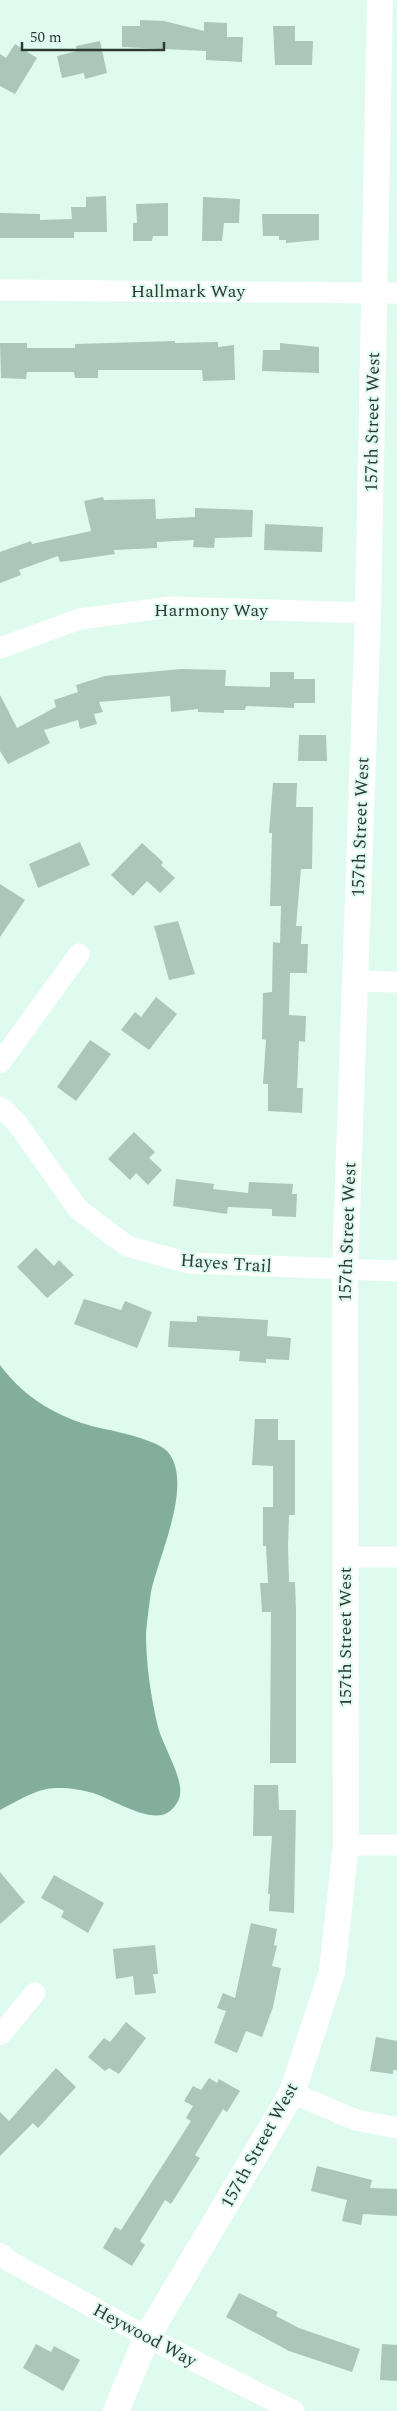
<svg xmlns="http://www.w3.org/2000/svg" width="397" height="2411" viewBox="0 0 397 2411" font-family="Spectral,serif">
<style>
.water{fill:#83ae9d}
.building{fill:#abc6bb}
.lines{fill:none;stroke-linecap:round;stroke-linejoin:round}
.minor{stroke:#fff;stroke-width:21}
.tertiary{stroke:#fff;stroke-width:26}
.labels{text-anchor:middle;stroke-width:4;stroke-linejoin:round;paint-order:stroke}
.street-label{font-size:18px;fill:#2e3934;stroke:#dffbf0}
</style>
<rect width="100%" height="100%" fill="#dffbf0"/>
<path class="water" d="M0,1365c24,33 60,54 100,63 15,3 57,12 67,23 28,31 -9,106 -16,141 -2,14 -4,28 -5,42 0,30 5,64 12,93 5,19 25,50 22,68 -1,6 -5,12 -10,16 -17,15 -58,-12 -77,-18 -10,-3 -23,-5 -34,-5 -21,-1 -41,13 -59,22z"/>
<g class="building">
<path d="M140,20l24,1 40,10v-9l23,1v14h16l-1,25 -36,-2v-9l-84,-4v-21h18z"/>
<path d="M273,26h22v15h18l-1,24h-37z"/>
<path d="M100,41l7,32 -22,6 -1,-6 -22,5 -5,-22 20,-5 -1,-5z"/>
<path d="M15,44l22,14 -22,36 -15,-8v-32l6,4z"/>
<path d="M106,196l1,36h-33v6h-74v-25l40,1v6l32,-1 -1,-12h15v-10z"/>
<path d="M203,197l37,2 -1,24h-15l-2,18h-20z"/>
<path d="M168,203v33h-15l-1,5h-19v-18h4l-1,-19z"/>
<path d="M262,214h57v26l-33,3v-3h-7v-4h-16z"/>
<path d="M175,341v2l43,-1v5l16,-2 1,35 -32,1 -1,-11h-104v8h-23l-1,-6h-47l-1,7 -25,-1 -1,-35h27v5h48v-4z"/>
<path d="M280,343l39,4v26l-57,-2 1,-21h17z"/>
<path d="M103,497l1,3 51,-1 1,20 39,-2v-9l58,2 -1,27 -37,1 -1,10 -21,-1 1,-7 -37,2v6l-43,2 1,4 -55,8 -2,-6 -39,14 2,5 -21,8v-31l31,-11 1,3 59,-13 -7,-30z"/>
<path d="M265,524l58,3 -1,25 -58,-2z"/>
<path d="M182,669l44,1 -1,16 45,1v-15h24v7h21v24h-21v5l-48,-2 -1,4h-21v3l-26,-1v-3l-27,3 -1,-16 -71,6 4,10 -9,2 3,10 -17,5 -2,-9 -34,10 6,13 -42,21 -8,-13v-56l17,33 39,-21 -2,-7 24,-8 -2,-7 29,-9z"/>
<path d="M299,735h27l1,26h-29z"/>
<path d="M273,783h24l-1,24h17l-1,62h-11l-5,57h6l-1,18h7l-1,29h-17l-1,42 17,1 -1,26 -6,-1 -2,47h6l-1,25 -34,-2v-27h-5l3,-44 -4,-1 1,-46 9,-1 1,-50 7,1 1,-37h-11l2,-73h-3z"/>
<path d="M80,842l10,23 -52,23 -9,-24z"/>
<path d="M142,843l21,19 -2,3 14,13 -15,15 -13,-12 -14,15 -22,-21z"/>
<path d="M0,884l25,16 -25,37z"/>
<path d="M178,921l17,53 -26,6 -15,-54z"/>
<path d="M156,997l21,17 -28,36 -28,-20 14,-18 6,5z"/>
<path d="M90,1040l21,14 -35,47 -19,-14z"/>
<path d="M134,1132l21,20 -6,6 13,12 -14,15 -12,-12 -6,7 -22,-21z"/>
<path d="M176,1179l38,5 -1,5 35,4 1,-11 44,2 -1,10h5l-1,23 -24,-1v-7l-44,-2 -1,7 -54,-8z"/>
<path d="M36,1248l18,18 5,-6 15,15 -27,23 -30,-31z"/>
<path d="M84,1299l37,11 4,-9 27,11 -15,36 -63,-24z"/>
<path d="M197,1316l71,4 -1,16 24,2 -2,22 -23,-1v4l-27,-2 1,-10 -72,-4 2,-26 27,1z"/>
<path d="M255,1419h23v21h17v75h-6l-1,31 1,36h6l1,29v152h-26l1,-151h-9l-2,-29h8l-2,-37h-3v-39h10v-41l-21,-1z"/>
<path d="M254,1785h24l1,25h17l-2,103 -25,-2 1,-17h-2l4,-58h-19z"/>
<path d="M0,1872l25,30 -25,22z"/>
<path d="M54,1875l50,28 -16,30 -27,-16 3,-6 -23,-13z"/>
<path d="M251,1923l26,6 -3,16 3,1 -5,20 9,2 -8,39 -11,30 -16,-6 -9,22 -23,-10 12,-32 -9,-3 6,-15 12,5z"/>
<path d="M155,1945l3,29h-5l3,19 -21,2 -2,-19 -17,3 -3,-30z"/>
<path d="M126,2022l20,16 -27,36 -10,-6 -4,3 -17,-14 16,-19 6,4z"/>
<path d="M376,2037l21,4v29h-4v4l-23,-3z"/>
<path d="M56,2068l20,19 -38,41 -5,-5 -33,33v-44l9,9z"/>
<path d="M209,2078l8,5 2,-4 21,12 -13,21 -4,-3 -28,46 5,3 -29,46 -6,-4 -25,41 5,4 -13,21 -29,-18 12,-21 6,3 70,-109 -5,-3 7,-12 -9,-5 9,-15 8,4z"/>
<path d="M317,2166l55,14 -2,8 27,1v27l-34,-2 -2,11 -19,-4 5,-21 -36,-9z"/>
<path d="M239,2293l39,19 -2,4 23,12 61,21 -8,23 -63,-21 -63,-34z"/>
<path d="M36,2344l15,8 3,-6 26,14 -17,31 -40,-23z"/>
<path d="M382,2344l15,1v36l-17,-1z"/>
</g>
<g class="lines">
<g class="minor">
<path d="M0,290l397,3"/>
<path d="M0,648l80,-29 90,-12 198,6"/>
<path d="M355,981l42,1"/>
<path d="M0,1063l79,-109"/>
<path d="M0,1107l17,16 61,86 49,37 61,17 209,8"/>
<path d="M344,1557h53"/>
<path d="M346,1845h51"/>
<path d="M0,2035l35,-42"/>
<path d="M292,2093l64,27 41,8"/>
<path d="M0,2253l9,8 138,76 147,74"/>
</g>
<path class="tertiary" d="M116,2411l31,-74 145,-244 40,-121 14,-127 -1,-576 23,-656 12,-613"/>
</g>
<g class="labels">
<g class="street-label">
<text x="188" y="297">Hallmark Way</text>
<text transform="translate(372 422) rotate(-89)" y="6">157th Street West</text>
<text x="211" y="616">Harmony Way</text>
<text transform="translate(360 827) rotate(-88)" y="6">157th Street West</text>
<text transform="translate(347 1232) rotate(-88)" y="6">157th Street West</text>
<text transform="translate(226 1263) rotate(4)" y="6">Hayes Trail</text>
<text transform="translate(345 1637) rotate(-90)" y="6">157th Street West</text>
<text transform="translate(259 2145) rotate(-61)" y="6">157th Street West</text>
<text transform="translate(145 2335) rotate(28)" y="6">Heywood Way</text>
</g>
</g>
<path d="M22 42v8h142v-8" fill="none" stroke="#2e3934" stroke-width="2.5"/>
<text x="30" y="42" font-size="15" fill="#2e3934" stroke="#dffbf0" stroke-width="4" paint-order="stroke">50 m</text>
</svg>
